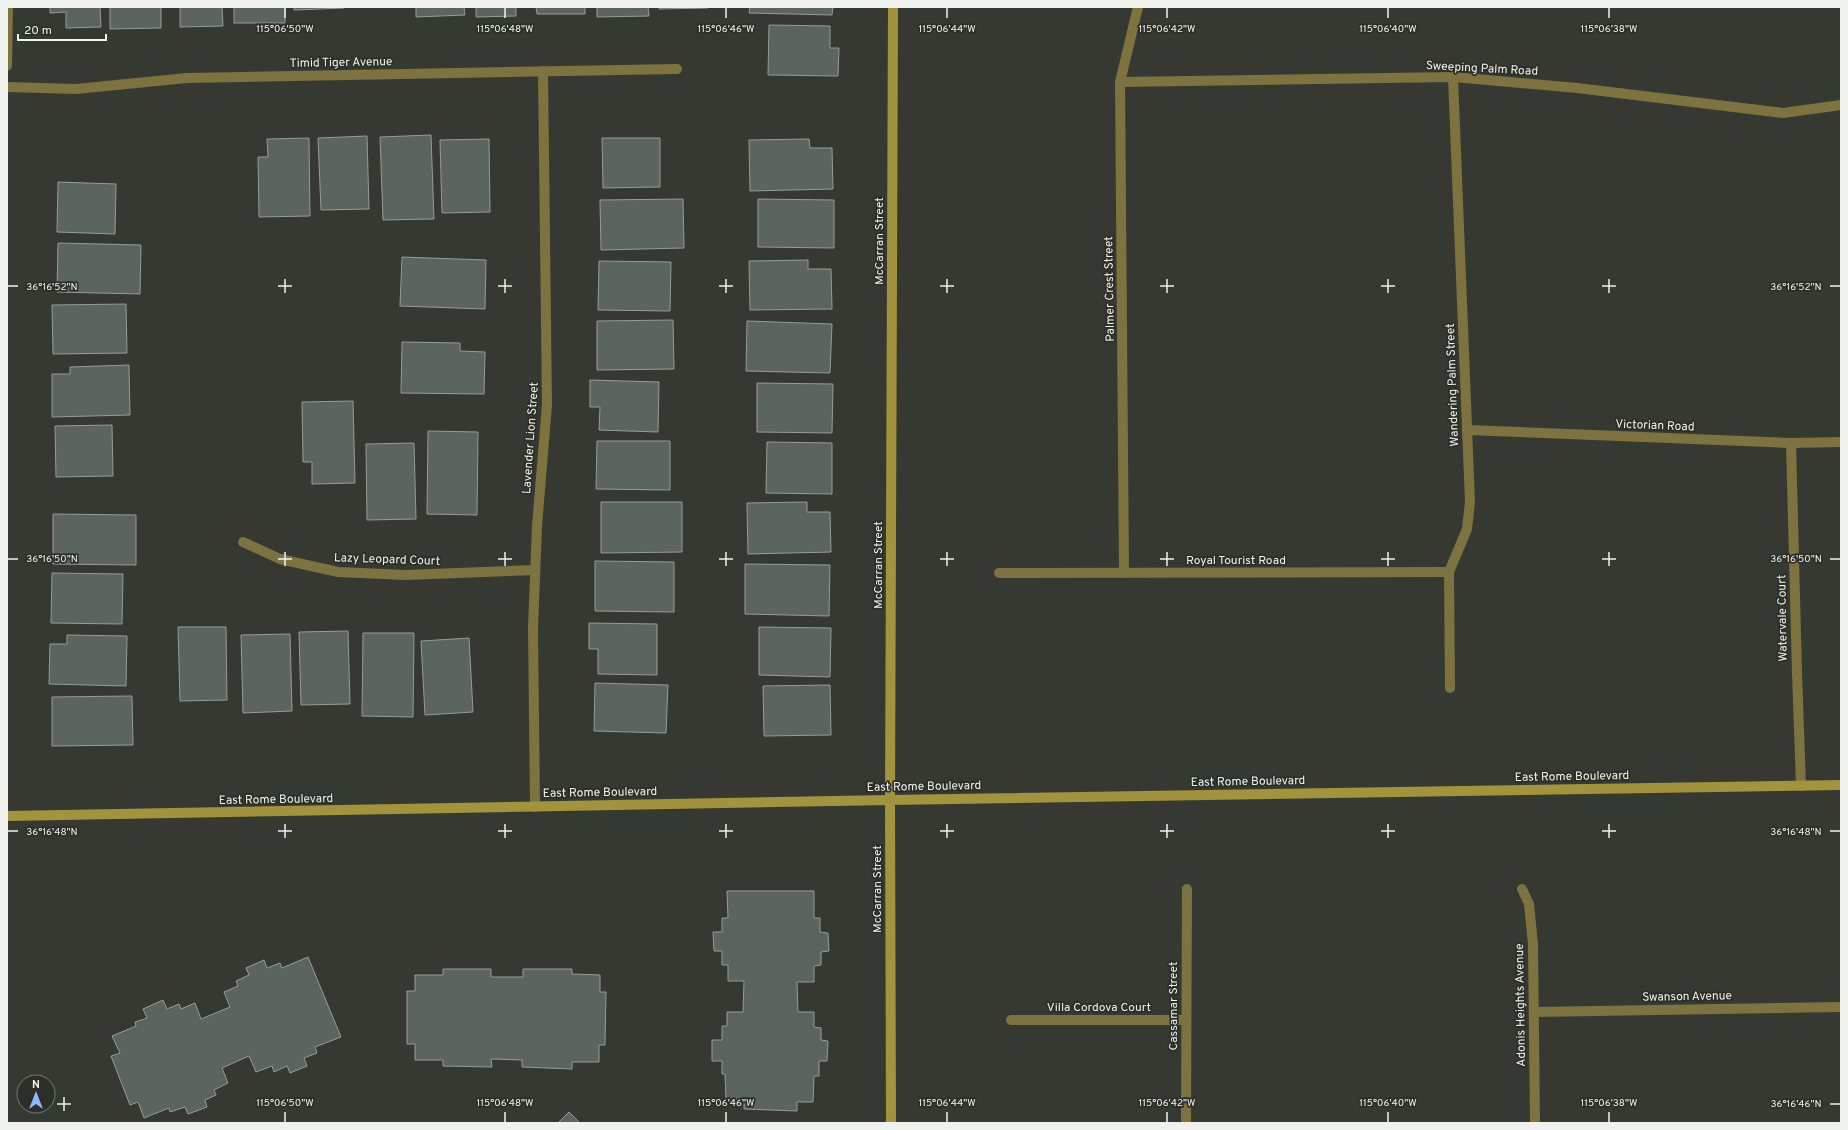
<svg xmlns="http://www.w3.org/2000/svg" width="1848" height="1130" viewBox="0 0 1848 1130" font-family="Overpass,sans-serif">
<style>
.building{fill:#5c645e;stroke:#949d96}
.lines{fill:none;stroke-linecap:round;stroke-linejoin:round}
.lane{stroke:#7c7340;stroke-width:10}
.street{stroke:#7c7340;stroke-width:10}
.secondary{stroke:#a2933d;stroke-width:10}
.ticks{fill:none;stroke:#f0f2ed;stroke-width:1.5}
.labels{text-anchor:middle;stroke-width:3.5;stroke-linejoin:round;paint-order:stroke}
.street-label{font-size:12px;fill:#f0f2ed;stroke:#2c2f27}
.ticks-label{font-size:10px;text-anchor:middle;fill:#f0f2ed;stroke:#2c2f27;stroke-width:3.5;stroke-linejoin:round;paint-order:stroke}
</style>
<rect width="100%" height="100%" fill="#363931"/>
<g class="building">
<path d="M50,7h50l1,20 -35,1v-16l-16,1z"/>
<path d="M110,7h51v21l-51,1z"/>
<path d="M180,7h42l1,19 -43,1z"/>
<rect x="234" y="7" width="51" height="16"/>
<path d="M294,7h50v1l-50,2z"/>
<path d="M416,7h48l1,8 -49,2z"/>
<path d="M476,7h40v9l-40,1z"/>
<path d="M536,7h49v7h-48z"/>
<path d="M597,7h51l1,9 -52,1z"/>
<path d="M659,7h49v1l-49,1z"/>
<path d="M750,7h83l-1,8 -83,-2z"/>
<path d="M769,25l61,1v22h9l-1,28 -70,-1z"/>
<path d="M431,135l3,84 -51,1 -3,-83z"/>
<path d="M367,136l2,73 -48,1 -3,-72z"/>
<path d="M309,138l1,78 -51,1 -1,-60h10l-1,-18z"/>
<path d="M602,138h58v49l-57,1z"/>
<path d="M489,139l1,73 -48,1 -2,-73z"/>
<path d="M809,139l1,9h22l1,41 -83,2 -1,-51z"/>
<path d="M58,182l58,2 -1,50 -58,-2z"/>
<path d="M683,199l1,49 -83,2 -1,-50z"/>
<path d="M758,199l76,1v48l-76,-1z"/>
<path d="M58,243l83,2 -1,49 -83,-2z"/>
<path d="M402,257l84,3 -1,49 -85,-3z"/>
<path d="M808,260v9h23l1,40 -82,1 -1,-49z"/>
<path d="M599,261l72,1 -1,49 -72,-1z"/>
<path d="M126,304l1,49 -74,1 -1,-49z"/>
<path d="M673,320l1,49 -77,1v-49z"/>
<path d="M747,321l85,3 -2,49 -84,-2z"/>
<path d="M402,342l58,1v8l25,1 -1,42 -83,-1z"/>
<path d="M129,365l1,50 -78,2v-43h18v-7z"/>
<path d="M590,380l69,2 -1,50 -59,-2 1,-23h-10z"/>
<path d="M757,383l76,1 -1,49 -75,-1z"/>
<path d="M353,401l2,82 -43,1v-22h-9l-1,-60z"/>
<path d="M112,425l1,51 -57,1 -1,-51z"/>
<path d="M428,431l50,1 -1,83 -50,-1z"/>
<path d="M597,441h73v49l-74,-1z"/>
<path d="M767,442l65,1v51l-66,-1z"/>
<path d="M414,443l2,76 -49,1 -1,-76z"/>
<path d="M601,502h81v50l-81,1z"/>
<path d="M807,502v10h23l1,40 -83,2 -1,-51z"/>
<path d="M53,514l83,1v50l-83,-1z"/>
<path d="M595,561l79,1v50l-79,-1z"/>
<path d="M745,564l85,1 -1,51 -84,-2z"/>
<path d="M52,573l71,1 -1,50 -71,-1z"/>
<path d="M589,623l68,1v51l-59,-1v-25h-9z"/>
<path d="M178,627h48l1,73 -47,1z"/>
<path d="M759,627l72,1 -1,49 -71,-2z"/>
<path d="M348,631l2,73 -49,1 -2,-73z"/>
<path d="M363,633h51l-1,84 -51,-1z"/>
<path d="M290,634l2,77 -49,2 -2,-78z"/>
<path d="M67,635l60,1 -1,50 -77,-2 1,-40h17z"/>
<path d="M469,638l4,74 -48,3 -4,-74z"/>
<path d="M595,683l73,2 -2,48 -72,-2z"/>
<path d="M830,685l1,50 -67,1 -1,-50z"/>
<path d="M132,696l1,49 -81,1v-49z"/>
<path d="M727,891h87v27h6v14l8,1 1,18 -8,1v13l-7,1v16h-17l1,30h16v15l7,1v12l7,1 -1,20h-8v15h-5l-1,26h-16v9l-53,-2v-9h-18l-1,-26h-3v-13h-10v-21h10v-14h5v-14h16l1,-31h-16v-16h-6v-14h-8l-1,-19h9v-14h6z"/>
<path d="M308,957l33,80 -26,10 2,6 -13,5 3,8 -17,7 -3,-7 -13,6 -2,-6 -16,6 -7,-16 -27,12 6,15 -14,7 2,5 -11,5 2,7 -19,7 -3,-7 -15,5 -1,-4 -25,10 -6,-16 -8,3 -19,-49 9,-3 -8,-17 24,-10 -1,-4 12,-4 -4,-9 20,-9 4,9 12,-5 2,5 14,-6 6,16 29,-12 -6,-15 14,-6 -2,-5 13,-6 -3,-7 18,-8 3,8 13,-5 2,5z"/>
<path d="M443,969h48v8h32v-8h49v5l28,1v17h6l-1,53h-6v17h-27v7l-50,-2v-7l-31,-1 1,8 -49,-1v-6h-28v-16h-8v-53h8v-16h28z"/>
<path d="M569,1112l11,11h-22z"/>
</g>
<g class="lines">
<path class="lane" d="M1797,673l4,113"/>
<g class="street">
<path d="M7,66l1,-59"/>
<path d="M1120,82l333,-5 124,11 206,25 58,-8"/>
<path d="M7,87l69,2 111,-11 490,-9"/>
<path d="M1467,430l324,13 50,-1"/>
<path d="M1791,443l6,230"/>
<path d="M243,542l37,17 58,13 68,3 129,-5"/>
<path d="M999,573l450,-1"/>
<path d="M1124,573l-4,-491 18,-75"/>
<path d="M1450,688l-1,-116 18,-43 3,-27 -17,-425"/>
<path d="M535,807l-2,-179 4,-102 10,-121 -4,-334"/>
<path d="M1522,889l7,15 4,40 2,179"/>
<path d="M1534,1012l307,-5"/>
<path d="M1011,1020h175"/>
<path d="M1186,1123l1,-234"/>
</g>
<g class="secondary">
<path d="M7,816l883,-16 951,-15"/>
<path d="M891,1123l-1,-323 3,-793"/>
</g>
</g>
<path class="ticks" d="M285,8v10M505,8v10M726,8v10M947,8v10M1167,8v10M1388,8v10M1609,8v10M285,279v14M505,279v14M726,279v14M947,279v14M1167,279v14M1388,279v14M1609,279v14M8,286h10M278,286h14M498,286h14M719,286h14M940,286h14M1160,286h14M1381,286h14M1602,286h14M1830,286h10M285,552v14M505,552v14M726,552v14M947,552v14M1167,552v14M1388,552v14M1609,552v14M8,559h10M278,559h14M498,559h14M719,559h14M940,559h14M1160,559h14M1381,559h14M1602,559h14M1830,559h10M285,824v14M505,824v14M726,824v14M947,824v14M1167,824v14M1388,824v14M1609,824v14M8,831h10M278,831h14M498,831h14M719,831h14M940,831h14M1160,831h14M1381,831h14M1602,831h14M1830,831h10M64,1097v14M57,1104h14M1830,1104h10M285,1112v10M505,1112v10M726,1112v10M947,1112v10M1167,1112v10M1388,1112v10M1609,1112v10"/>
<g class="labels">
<g class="street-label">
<text transform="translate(341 62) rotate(-1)" y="4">Timid Tiger Avenue</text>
<text transform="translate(1482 68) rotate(3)" y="4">Sweeping Palm Road</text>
<text transform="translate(879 241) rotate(-90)" y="4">McCarran Street</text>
<text transform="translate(1109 289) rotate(-91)" y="4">Palmer Crest Street</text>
<text transform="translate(1452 385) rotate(-92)" y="4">Wandering Palm Street</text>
<text transform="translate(1655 425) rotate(2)" y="4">Victorian Road</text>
<text transform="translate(530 438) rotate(-86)" y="4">Lavender Lion Street</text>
<text transform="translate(387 559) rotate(2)" y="4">Lazy Leopard Court</text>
<text x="1236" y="564">Royal Tourist Road</text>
<text transform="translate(878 565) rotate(-90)" y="4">McCarran Street</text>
<text transform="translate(1782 618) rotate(-91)" y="4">Watervale Court</text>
<text transform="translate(1572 776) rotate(-1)" y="4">East Rome Boulevard</text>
<text transform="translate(1248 781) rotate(-1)" y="4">East Rome Boulevard</text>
<text transform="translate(924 786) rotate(-1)" y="4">East Rome Boulevard</text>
<text transform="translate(600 792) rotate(-1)" y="4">East Rome Boulevard</text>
<text transform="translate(276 799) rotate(-1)" y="4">East Rome Boulevard</text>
<text transform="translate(877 889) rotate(-90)" y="4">McCarran Street</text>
<text transform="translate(1687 996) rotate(-1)" y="4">Swanson Avenue</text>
<text transform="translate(1520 1005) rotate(-91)" y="4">Adonis Heights Avenue</text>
<text transform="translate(1173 1006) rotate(-90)" y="4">Cassamar Street</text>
<text x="1099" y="1011">Villa Cordova Court</text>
</g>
</g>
<g class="ticks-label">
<text x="285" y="32">115°06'50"W</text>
<text x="505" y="32">115°06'48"W</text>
<text x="726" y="32">115°06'46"W</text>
<text x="947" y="32">115°06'44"W</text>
<text x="1167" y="32">115°06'42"W</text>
<text x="1388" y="32">115°06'40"W</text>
<text x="1609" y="32">115°06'38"W</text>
<text x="52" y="290">36°16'52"N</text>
<text x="1796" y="290">36°16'52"N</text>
<text x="52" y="562">36°16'50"N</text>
<text x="1796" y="562">36°16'50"N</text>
<text x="52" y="835">36°16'48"N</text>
<text x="1796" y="835">36°16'48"N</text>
<text x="285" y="1106">115°06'50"W</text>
<text x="505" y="1106">115°06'48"W</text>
<text x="726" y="1106">115°06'46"W</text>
<text x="947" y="1106">115°06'44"W</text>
<text x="1167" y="1106">115°06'42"W</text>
<text x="1388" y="1106">115°06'40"W</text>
<text x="1609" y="1106">115°06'38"W</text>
<text x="1796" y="1107">36°16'46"N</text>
</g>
<rect width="1848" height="1130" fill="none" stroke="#f0f2ed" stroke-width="16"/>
<g transform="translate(36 1094)"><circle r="19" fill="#2c2f27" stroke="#7a7d76"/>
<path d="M0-3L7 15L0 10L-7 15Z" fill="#8fb8fd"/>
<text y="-6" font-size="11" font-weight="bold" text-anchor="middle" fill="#f0f2ed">N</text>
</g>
<path d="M18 34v6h88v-6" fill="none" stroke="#f0f2ed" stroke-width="2"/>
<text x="24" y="34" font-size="12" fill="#f0f2ed" stroke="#2c2f27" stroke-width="3" paint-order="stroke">20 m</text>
</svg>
